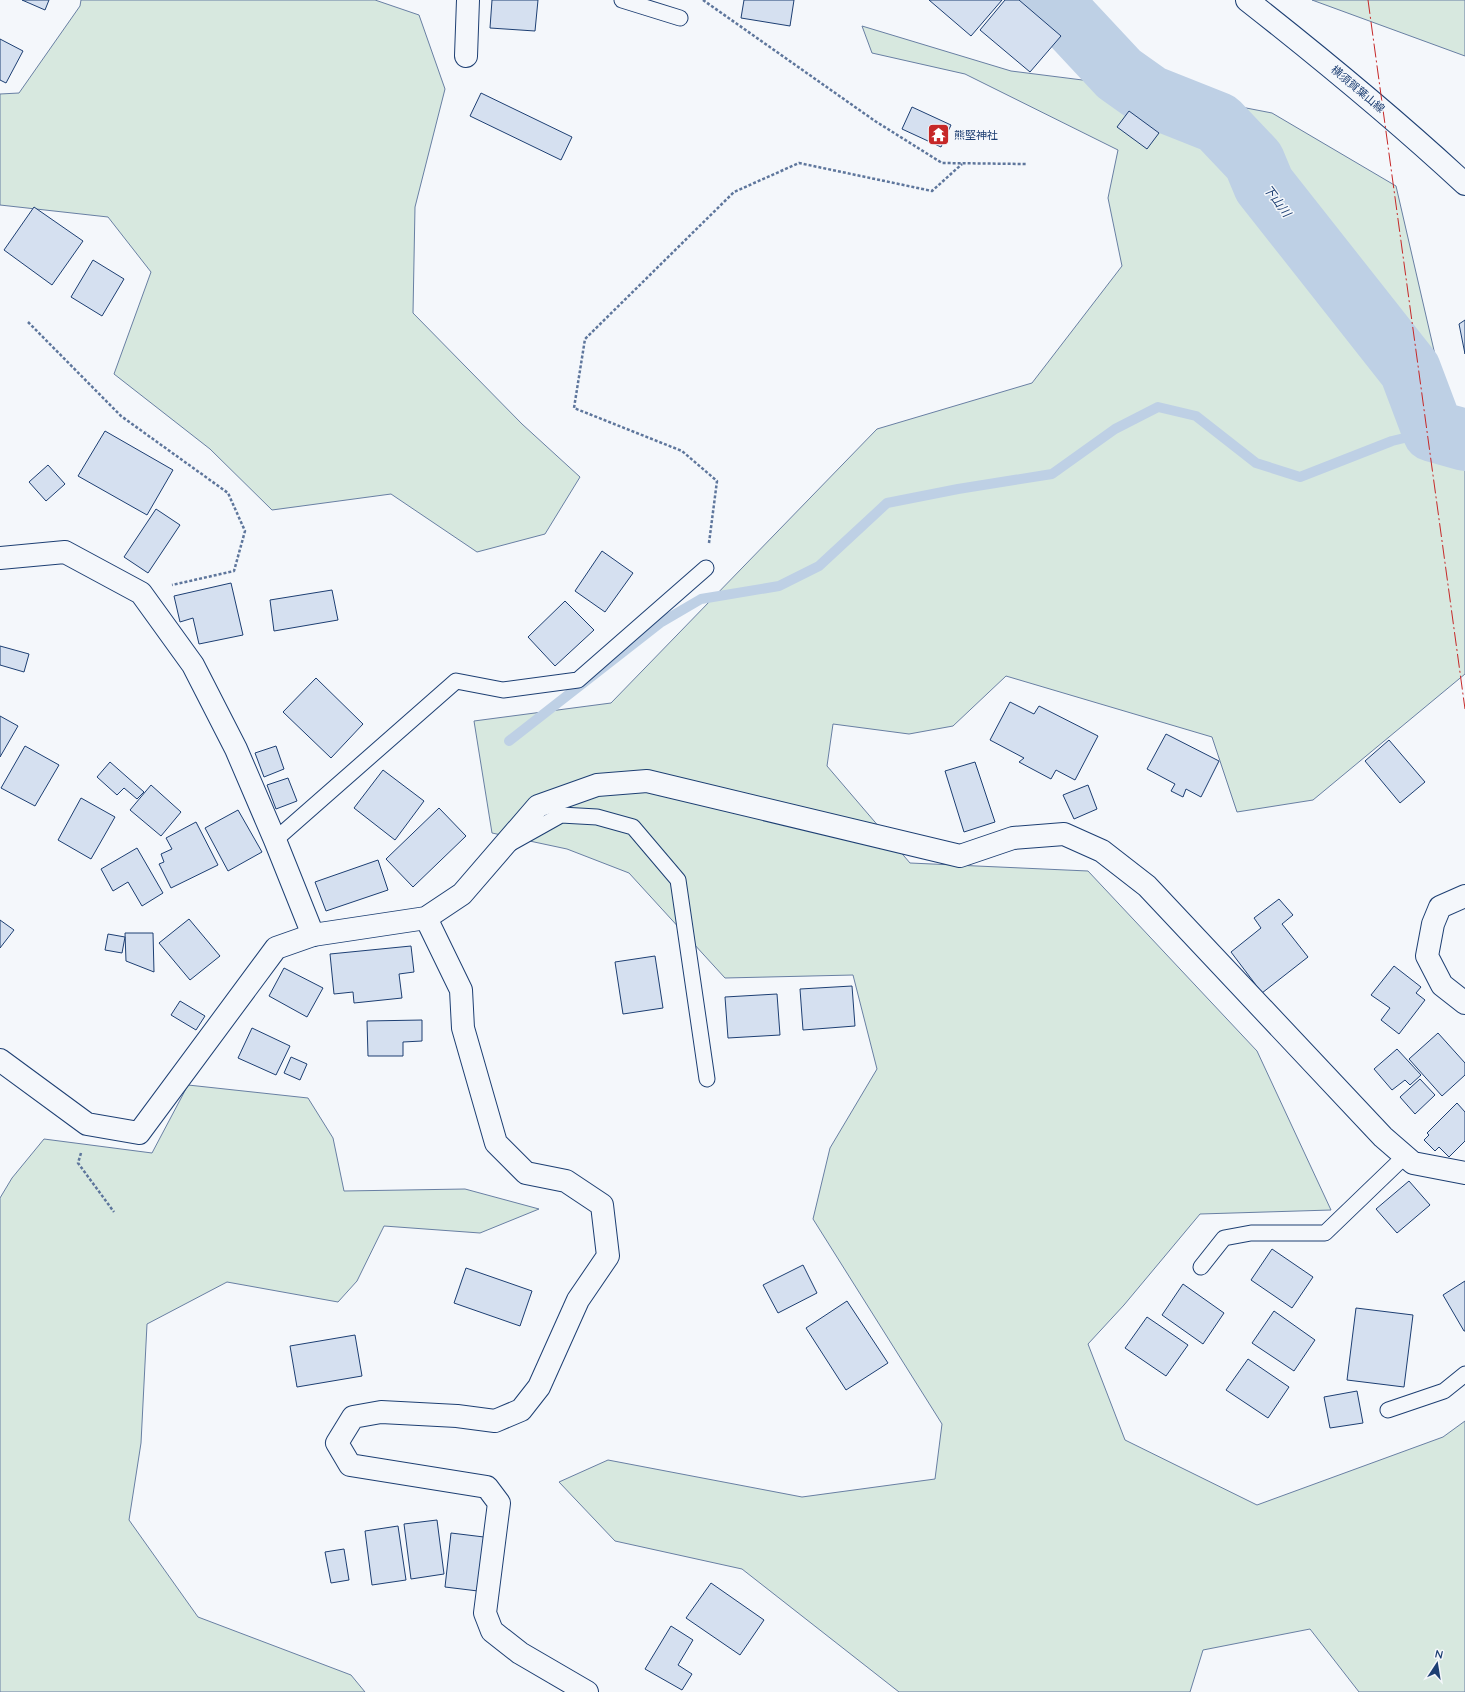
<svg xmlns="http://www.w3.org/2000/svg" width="1465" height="1692" viewBox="0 0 1465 1692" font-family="Quicksand,'Noto Sans JP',sans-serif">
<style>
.green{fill:#d7e8df;stroke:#687fa3}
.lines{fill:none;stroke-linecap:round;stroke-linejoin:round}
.stream{stroke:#bed0e5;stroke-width:10}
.river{stroke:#bed0e5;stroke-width:62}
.building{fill:#d5e0f0;stroke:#1d3f73}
.service-casing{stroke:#1d3f73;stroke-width:17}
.minor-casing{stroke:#1d3f73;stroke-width:24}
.primary-casing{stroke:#1d3f73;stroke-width:24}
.path{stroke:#5e769c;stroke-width:2.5;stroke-dasharray:3 2;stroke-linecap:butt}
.service{stroke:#f4f7fb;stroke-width:15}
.minor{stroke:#f4f7fb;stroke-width:22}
.primary{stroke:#f4f7fb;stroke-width:22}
.power{stroke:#c62828;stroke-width:1;stroke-dasharray:14 3 2 3;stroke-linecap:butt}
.labels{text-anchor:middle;stroke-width:3;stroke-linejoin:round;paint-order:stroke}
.street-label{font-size:11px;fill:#1d3f73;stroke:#f4f7fb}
.poi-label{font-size:11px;fill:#1d3f73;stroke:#f4f7fb;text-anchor:start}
.water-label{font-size:12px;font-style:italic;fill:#1d3f73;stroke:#f4f7fb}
</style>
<rect width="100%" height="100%" fill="#f4f7fb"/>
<g class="green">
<path d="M81,0h294l44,15 26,74 -30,118 -2,106 109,111 58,53 -35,57 -68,18 -86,-58 -119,16 -62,-61 -96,-75 37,-102 -43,-55 -108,-12v-111l19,-1 61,-87z"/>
<path d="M1312,0h153v56z"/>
<path d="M862,26l149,45 127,16 134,26 124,73 52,225 17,24v239l-152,126 -76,12 -25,-75 -206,-61 -53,50 -44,8 -76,-10 -6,42 83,97 178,8 169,180 74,159 -131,4 -76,91 -36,39 37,96 132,65 186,-68 22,-16v271h-106l-49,-63 -107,21 -13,42h-291l-157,-123 -127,-28 -56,-59 49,-22 194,37 133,-18 7,-55 -129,-205 17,-71 47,-79 -24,-94 -128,3 -96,-105 -62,-24 -75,-16 -18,-112 137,-18 266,-274 155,-46 90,-117 -14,-68 10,-48 -153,-76 -93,-21z"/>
<path d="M188,1085l120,13 25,40 11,53 121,-2 74,20 -59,24 -96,-7 -27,55 -19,21 -111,-20 -80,42 -6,119 -12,77 69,97 153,58 14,17h-365v-494l12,-20 32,-39 108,14z"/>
</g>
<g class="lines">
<path class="stream" d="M509,741l151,-118 41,-24 78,-13 40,-20 68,-63 71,-14 94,-15 63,-45 43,-22 38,9 60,47 44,14 92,-36 41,-10"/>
<path class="river" d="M1046,0l18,15 55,59 31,22 68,27 36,38 10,24 146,185 23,61 32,9"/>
</g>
<g class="building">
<path d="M22,0h27l-4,10z"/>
<path d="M492,0h46l-3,31 -45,-3z"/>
<path d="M744,0h50l-4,26 -49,-8z"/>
<path d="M929,0h73l-31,36z"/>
<path d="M1005,0h14l42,36 -31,36 -50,-42z"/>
<path d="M0,39l23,12 -17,32 -6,-3z"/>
<path d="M481,93l91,44 -11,23 -91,-44z"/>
<path d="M912,107l39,18 -10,22 -39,-18z"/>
<path d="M1129,111l30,22 -12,16 -30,-22z"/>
<path d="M34,207l49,34 -31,44 -48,-35z"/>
<path d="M93,260l31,19 -22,37 -31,-19z"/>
<path d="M1465,320v34l-6,-30z"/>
<path d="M105,431l68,39 -26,45 -69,-39z"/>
<path d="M48,465l17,19 -19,17 -17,-19z"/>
<path d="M156,509l24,16 -32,48 -24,-16z"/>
<path d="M602,551l31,22 -28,39 -30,-21z"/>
<path d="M231,583l12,52 -44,9 -6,-26 -13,4 -6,-26z"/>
<path d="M332,590l6,30 -64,11 -4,-31z"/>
<path d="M565,601l29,29 -39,36 -27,-29z"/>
<path d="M0,646l29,8 -5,18 -24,-7z"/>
<path d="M316,678l47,46 -32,34 -48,-46z"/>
<path d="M1010,702l24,12 5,-8 59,30 -23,44 -19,-10 -5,9 -32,-17 5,-4 -34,-18z"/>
<path d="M0,716l18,10 -18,31z"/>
<path d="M1166,734l53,27 -18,36 -15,-8 -3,8 -12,-6 4,-7 -28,-15z"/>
<path d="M1389,740l36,42 -25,21 -35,-42z"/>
<path d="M25,746l34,19 -24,41 -34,-18z"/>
<path d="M276,746l8,23 -20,8 -9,-24z"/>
<path d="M110,762l34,30 -7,7 -13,-11 -7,7 -20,-18z"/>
<path d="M975,762l20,60 -31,10 -19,-61z"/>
<path d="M383,770l41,31 -29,39 -41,-32z"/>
<path d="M288,778l9,23 -21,8 -9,-24z"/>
<path d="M151,785l30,27 -20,24 -31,-26z"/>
<path d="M1088,785l9,24 -23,10 -11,-24z"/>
<path d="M81,798l34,19 -24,42 -33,-19z"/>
<path d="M439,808l27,28 -53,51 -27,-28z"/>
<path d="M238,810l24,42 -34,19 -23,-43z"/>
<path d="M196,822l22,43 -47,23 -12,-24 5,-2 -3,-8 11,-5 -6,-11z"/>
<path d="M137,848l26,45 -21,13 -14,-24 -15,9 -12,-22z"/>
<path d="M378,860l10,30 -62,21 -11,-29z"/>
<path d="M1279,899l14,16 -11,9 26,33 -46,36 -31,-41 30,-24 -7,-10z"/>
<path d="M189,919l31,37 -30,24 -31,-37z"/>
<path d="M0,920l14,10 -14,18z"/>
<path d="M125,933h28l1,39 -28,-11z"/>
<path d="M108,934l17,3 -3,16 -17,-3z"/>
<path d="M411,946l3,26 -15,2 3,24 -48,5 -1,-11 -19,2 -4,-40z"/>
<path d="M655,956l8,52 -40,6 -8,-52z"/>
<path d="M1394,966l27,21 -5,6 9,7 -26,34 -18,-14 9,-12 -19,-13z"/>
<path d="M284,968l39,20 -16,29 -38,-21z"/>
<path d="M852,986l3,40 -52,4 -3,-41z"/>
<path d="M777,994l3,41 -52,3 -3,-41z"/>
<path d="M180,1001l25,15 -9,14 -25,-15z"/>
<path d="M422,1020v21l-19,1v14h-35l-1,-35z"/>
<path d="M252,1028l38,18 -14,29 -38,-17z"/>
<path d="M1438,1033l27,30v12l-23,21 -33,-37z"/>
<path d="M1397,1049l24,26 -11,10 -5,-5 -13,10 -18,-21z"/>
<path d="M291,1057l16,7 -7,16 -16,-7z"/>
<path d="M1420,1079l15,16 -20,19 -15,-17z"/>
<path d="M1457,1103l8,9v29l-16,16 -10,-10 -4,4 -11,-11 5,-5 -2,-2z"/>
<path d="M1409,1181l21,24 -33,28 -21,-24z"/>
<path d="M1272,1249l41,28 -21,31 -41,-28z"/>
<path d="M803,1265l14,28 -39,20 -15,-28z"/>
<path d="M466,1268l66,23 -12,35 -66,-23z"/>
<path d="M1465,1281v50h-1l-21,-36z"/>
<path d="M1183,1284l41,29 -21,31 -41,-29z"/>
<path d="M847,1301l41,62 -42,27 -40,-62z"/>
<path d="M1356,1308l57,7 -9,72 -57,-7z"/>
<path d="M1274,1311l41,29 -21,31 -42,-28z"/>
<path d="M1147,1317l41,28 -22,31 -41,-28z"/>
<path d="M355,1335l7,41 -65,11 -7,-41z"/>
<path d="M1248,1359l41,28 -21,31 -42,-28z"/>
<path d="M1357,1391l6,32 -33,5 -6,-31z"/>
<path d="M437,1520l7,54 -33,5 -7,-55z"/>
<path d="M398,1526l8,54 -34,5 -7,-54z"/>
<path d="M451,1533l33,4 -6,54 -33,-4z"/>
<path d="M344,1549l5,31 -18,3 -6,-31z"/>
<path d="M711,1583l53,37 -24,35 -54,-37z"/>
<path d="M671,1626l22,14 -15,25 14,9 -10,16 -37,-21z"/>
</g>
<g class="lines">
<defs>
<g id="service">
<path d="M622,0l58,18"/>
<path d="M275,840l181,-159 47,9 75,-10 128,-112"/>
<path d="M511,843l50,-28 36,2 36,10 45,53 29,199"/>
<path d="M1201,1267l23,-29 27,-5h74l80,-77"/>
<path d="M1388,1410l56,-19 21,-17"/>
</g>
<g id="minor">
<path d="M466,56l2,-56"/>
<path d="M0,558l65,-6 76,41 52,72 43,84 39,91 38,95"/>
<path d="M1465,896l-25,11 -7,17 -6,32 15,29 23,18"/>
<path d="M426,918l35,72 2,38 33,115 30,30 40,8 36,24 6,51 -30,44 -39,87 -18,23 -26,11 -38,-5 -76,-4 -28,5 -16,26 13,22 137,22 12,16 -14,110 7,18 28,22 67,39"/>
<path d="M0,1060l87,64 52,9 137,-185 37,-13 113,-17 36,-24 76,-88 59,-21 50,-4 313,75 53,-18 51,-4 38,17 45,35 236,251 30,26 52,10"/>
</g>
<path id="primary" d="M1247,0c75,59 148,119 218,184"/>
</defs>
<use href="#service" class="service-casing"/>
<use href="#minor" class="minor-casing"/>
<use href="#primary" class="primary-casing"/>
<g class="path">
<path d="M703,0l172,121 67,42 84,1"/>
<path d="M28,322l93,94 107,77 17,38 -11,40 -62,14"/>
<path d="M709,543l8,-62 -35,-30 -108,-43 11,-69 149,-147 65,-29 133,28 30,-27"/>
<path d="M81,1153l-3,10 36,49"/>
</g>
<use href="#service" class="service"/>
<use href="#minor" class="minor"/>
<use href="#primary" class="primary"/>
<path class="power" d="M1368,0l97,709"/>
</g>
<defs>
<symbol id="temple-square" viewBox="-11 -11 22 22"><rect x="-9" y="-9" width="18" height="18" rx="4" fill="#c62828" stroke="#f4f7fb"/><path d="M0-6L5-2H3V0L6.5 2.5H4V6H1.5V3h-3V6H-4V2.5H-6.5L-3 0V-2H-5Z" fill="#fff"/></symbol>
</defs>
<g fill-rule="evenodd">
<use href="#temple-square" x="926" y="122" width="25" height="25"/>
</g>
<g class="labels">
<g class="street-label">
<text transform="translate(1358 89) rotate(40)" y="4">横須賀葉山線</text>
</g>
<g class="poi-label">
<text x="954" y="139">熊堅神社</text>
</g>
<g class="water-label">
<text transform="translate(1277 201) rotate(53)" y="4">下山川</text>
</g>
</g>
<g transform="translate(1437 1664) rotate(12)" stroke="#f4f7fb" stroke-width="3" paint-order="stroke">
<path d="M0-3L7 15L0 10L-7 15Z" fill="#1d3f73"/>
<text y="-6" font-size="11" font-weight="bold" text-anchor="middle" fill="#1d3f73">N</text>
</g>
</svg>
